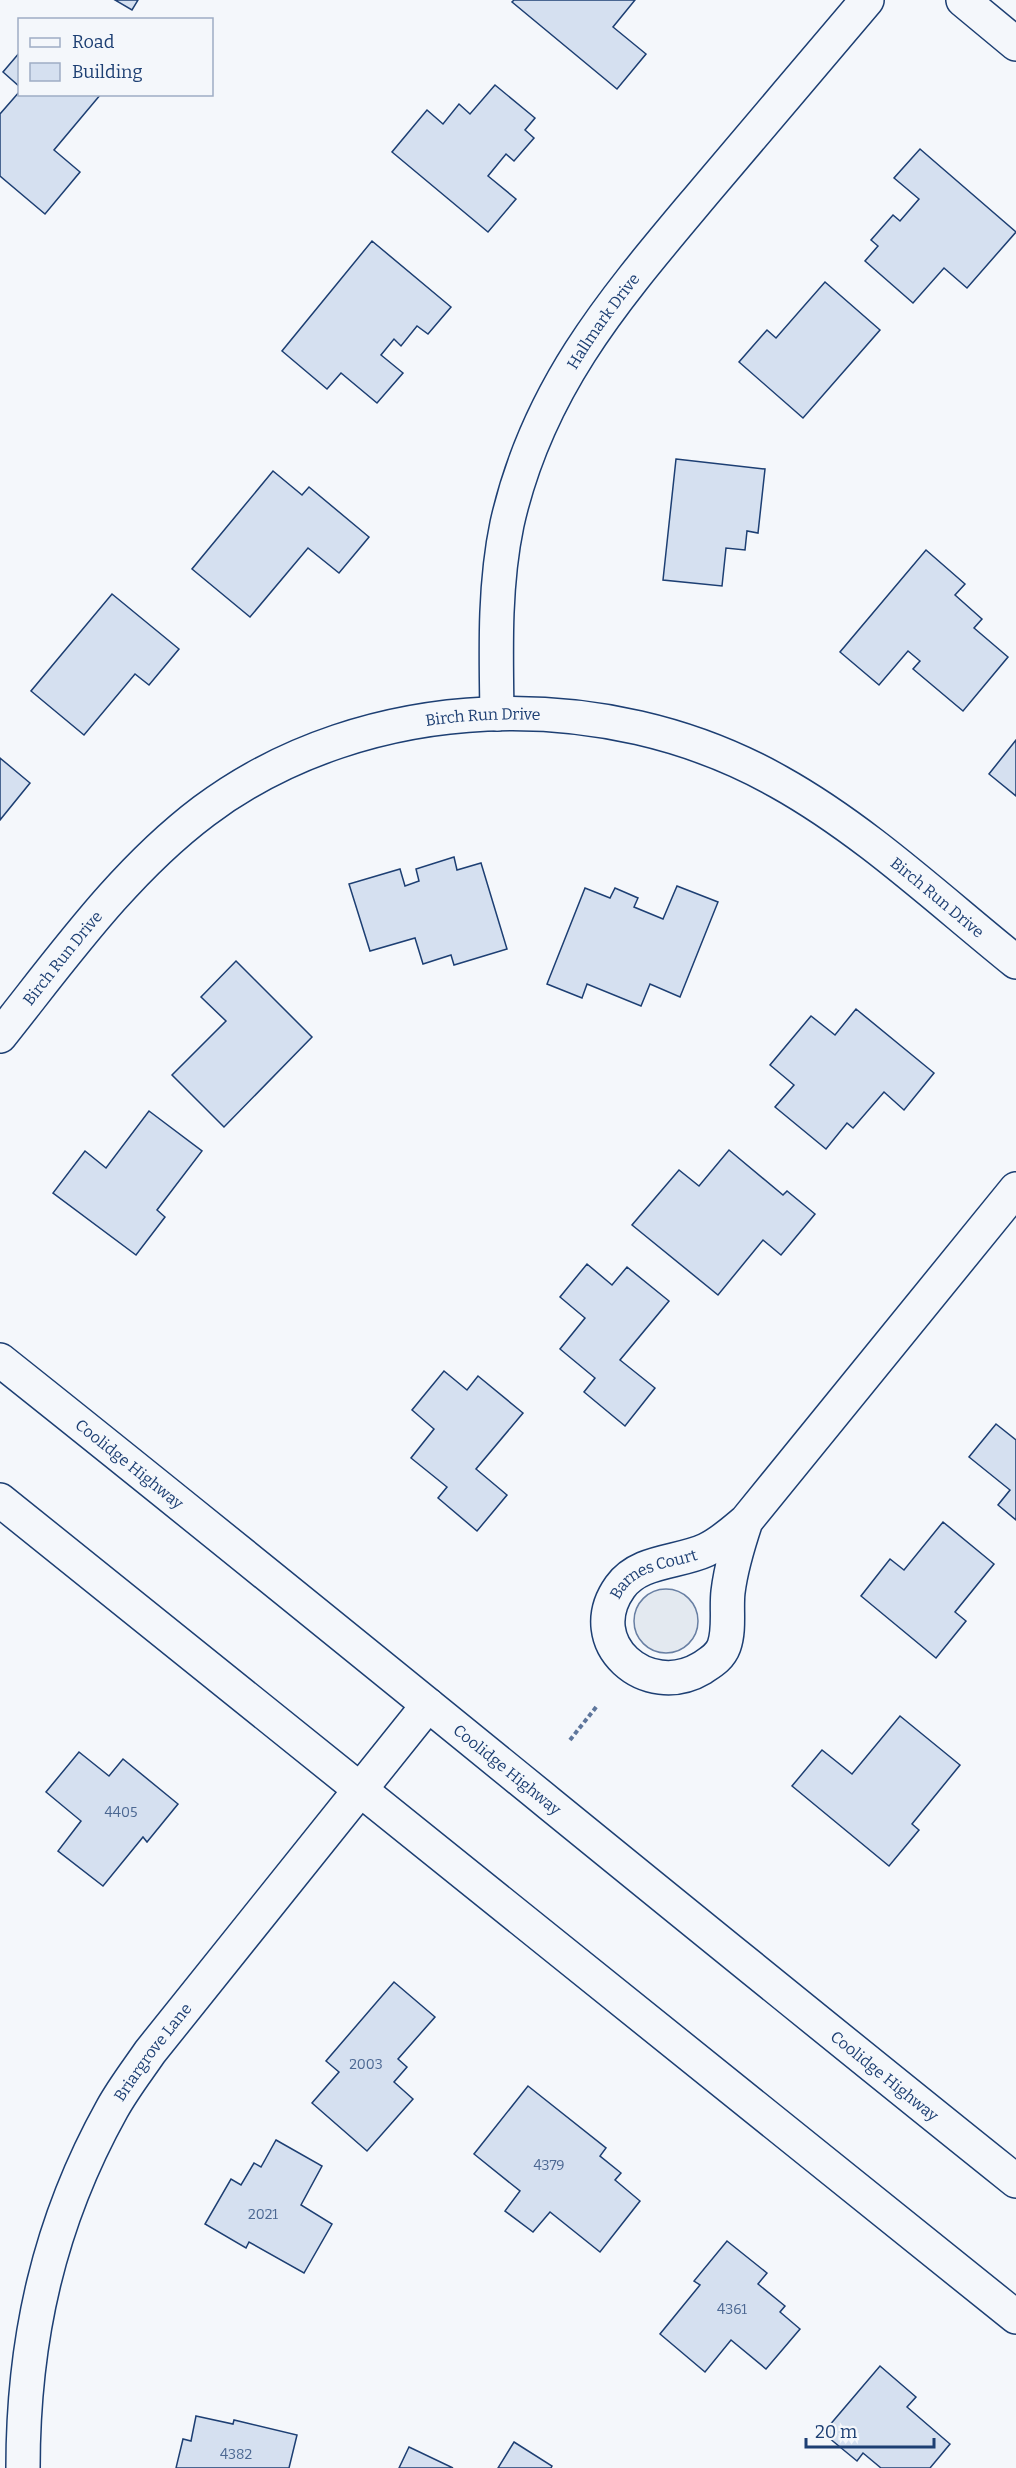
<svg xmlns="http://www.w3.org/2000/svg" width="1016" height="2468" viewBox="0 0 1016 2468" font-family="Bitter,serif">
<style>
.green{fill:#e3e9f0;stroke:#687fa3;stroke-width:1.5}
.building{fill:#d5e0f0;stroke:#1d3f73;stroke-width:1.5}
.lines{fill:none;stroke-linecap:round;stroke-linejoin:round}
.street-casing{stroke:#1d3f73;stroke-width:36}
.secondary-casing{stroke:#1d3f73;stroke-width:36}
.path{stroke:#5e769c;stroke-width:4;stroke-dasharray:4.5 3;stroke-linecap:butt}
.street{stroke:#f4f7fb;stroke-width:33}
.secondary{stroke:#f4f7fb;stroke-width:33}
.labels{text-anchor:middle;stroke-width:4.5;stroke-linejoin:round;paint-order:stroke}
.number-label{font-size:14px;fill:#4b6792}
.street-label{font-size:16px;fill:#1d3f73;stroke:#f4f7fb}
</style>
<rect width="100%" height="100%" fill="#f4f7fb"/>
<circle class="green" cx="666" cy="1621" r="32"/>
<g class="building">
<path d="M115,0h23l-6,10z"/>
<path d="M514,0h121l-22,27 33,27 -29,35 -105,-87z"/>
<path d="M20,52v35l-17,-15z"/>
<path d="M495,85l40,33 -10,12 9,8 -20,23 -8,-7 -18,22 28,23 -28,33 -96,-80 35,-42 16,14 16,-20 11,10z"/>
<path d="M20,91v3h81l-47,56 26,22 -35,42 -45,-38v-62z"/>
<path d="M920,149l96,83 -49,56 -23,-20 -31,35 -48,-42 13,-15 -7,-6 22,-25 7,6 19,-22 -25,-21z"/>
<path d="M372,241l79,66 -23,27 -11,-8 -16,20 -7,-7 -13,16 22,18 -26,30 -36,-30 -14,16 -45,-38z"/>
<path d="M825,282l55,48 -77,88 -64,-56 28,-32 9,8z"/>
<path d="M676,459l89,10 -7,64 -11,-2 -2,19 -19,-2 -4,38 -59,-6z"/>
<path d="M273,471l29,24 7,-8 60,50 -30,36 -31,-25 -58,69 -58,-48z"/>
<path d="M926,550l39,34 -10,11 27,24 -8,9 34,29 -45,54 -50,-42 7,-8 -12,-10 -29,34 -39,-33z"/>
<path d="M112,594l67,55 -30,36 -14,-11 -51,61 -53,-44z"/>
<path d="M1016,740v56l-27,-22z"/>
<path d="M0,758l30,25 -30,37z"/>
<path d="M454,857l3,13 24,-7 26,86 -53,16 -3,-10 -28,9 -8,-26 -45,13 -21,-67 51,-15 5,17 14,-5 -3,-12z"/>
<path d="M677,886l41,16 -38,95 -30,-13 -9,22 -54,-22 -5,14 -35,-14 38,-96 25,10 5,-10 23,10 -4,9 29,12z"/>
<path d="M236,961l76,76 -88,90 -52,-52 54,-54 -25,-24z"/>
<path d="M856,1009l78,64 -30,37 -20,-18 -31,36 -6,-5 -21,26 -51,-42 19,-22 -24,-20 41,-49 24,19z"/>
<path d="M149,1111l53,40 -45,59 8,7 -29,38 -83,-62 32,-42 21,17z"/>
<path d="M729,1150l54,45 4,-4 28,23 -34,41 -18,-15 -45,55 -86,-70 47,-55 20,16z"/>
<path d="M587,1264l25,21 15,-18 42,34 -49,59 35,28 -30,38 -41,-34 11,-14 -35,-29 25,-31 -25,-21z"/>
<path d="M444,1371l23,19 11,-14 45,37 -47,56 31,26 -30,36 -39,-33 9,-11 -36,-29 23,-29 -22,-19z"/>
<path d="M996,1424l20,16v80l-18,-15 12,-15 -41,-33z"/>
<path d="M943,1522l51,42 -39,48 11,9 -30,37 -75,-62 29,-37 14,11z"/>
<path d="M900,1716l60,49 -48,59 7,6 -30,36 -97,-80 30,-36 30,24z"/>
<path d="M79,1752l30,24 14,-17 55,45 -31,38 -4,-5 -40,49 -45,-35 23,-30 -35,-29z"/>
<path d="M394,1982l41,35 -37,42 9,8 -13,15 19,17 -46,52 -55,-48 27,-31 -13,-11z"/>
<path d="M528,2086l78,62 -6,8 21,17 -6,7 25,21 -40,51 -50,-40 -17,20 -28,-21 15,-20 -46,-37z"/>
<path d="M276,2140l46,26 -21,39 31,19 -28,49 -55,-31 -3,6 -41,-24 26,-45 10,6 13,-22 7,4z"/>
<path d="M727,2241l40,32 -9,11 27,22 -5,6 20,17 -34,40 -35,-29 -26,32 -45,-38 40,-49 -6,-4z"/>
<path d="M880,2366l36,31 -9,10 43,37 -20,24h-49l-18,-15 -6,8 -34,-28z"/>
<path d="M196,2416l37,8 1,-4 63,15 -8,33h-113l7,-29 8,2z"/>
<path d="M514,2442l38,24 -1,2h-53z"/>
<path d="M409,2447l44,21h-54z"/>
</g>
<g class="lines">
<defs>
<g id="street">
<path d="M963,0l53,44"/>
<path id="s1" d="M497,714c-1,-63 -3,-128 10,-190 31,-139 111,-229 199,-334 54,-63 107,-127 161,-190"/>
<path id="s2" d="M0,1036c63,-79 123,-164 204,-225 162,-121 401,-128 575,-29 86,48 160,118 237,180"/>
<path id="s3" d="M746,1521c-8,24 -15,46 -18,71 -2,17 2,37 -4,54 -4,11 -13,16 -22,22 -55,33 -122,-25 -82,-81 19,-27 58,-24 86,-37 15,-7 27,-18 40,-29l270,-332"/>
<path id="s4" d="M23,2468c0,-129 26,-246 89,-359 11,-20 25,-38 38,-57l278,-347"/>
</g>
<g id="secondary">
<path id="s5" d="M0,1360c341,271 676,549 1016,821"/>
<path d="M0,1500l1016,817"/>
</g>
</defs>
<use href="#street" class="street-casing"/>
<use href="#secondary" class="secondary-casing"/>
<path class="path" d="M570,1740l27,-34"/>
<use href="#street" class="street"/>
<use href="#secondary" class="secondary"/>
</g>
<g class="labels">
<g class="number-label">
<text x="121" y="1817">4405</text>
<text x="366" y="2069">2003</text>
<text x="549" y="2170">4379</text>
<text x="263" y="2219">2021</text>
<text x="732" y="2314">4361</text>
<text x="236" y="2459">4382</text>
</g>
<g class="street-label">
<text dy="6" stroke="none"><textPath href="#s1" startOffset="417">Hallmark Drive</textPath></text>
<text dy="6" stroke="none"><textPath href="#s2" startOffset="604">Birch Run Drive</textPath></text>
<text dy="6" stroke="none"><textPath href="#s2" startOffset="1108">Birch Run Drive</textPath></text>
<text dy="6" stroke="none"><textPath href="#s2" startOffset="100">Birch Run Drive</textPath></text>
<text dy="6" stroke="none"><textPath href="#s5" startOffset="166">Coolidge Highway</textPath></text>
<text dy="6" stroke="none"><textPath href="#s3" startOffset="360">Barnes Court</textPath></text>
<text dy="6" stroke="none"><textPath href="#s5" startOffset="652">Coolidge Highway</textPath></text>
<text dy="6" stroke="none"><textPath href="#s4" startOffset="444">Briargrove Lane</textPath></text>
<text dy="6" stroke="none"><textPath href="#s5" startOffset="1138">Coolidge Highway</textPath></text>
</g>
</g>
<rect x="18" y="18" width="195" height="78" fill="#f4f7fb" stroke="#9eadc5" stroke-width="1.5"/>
<rect x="30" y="38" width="30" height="9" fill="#f4f7fb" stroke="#9eadc5" stroke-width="1.5"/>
<text x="72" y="48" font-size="18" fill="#1d3f73">Road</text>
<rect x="30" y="63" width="30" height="18" fill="#d5e0f0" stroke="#9eadc5" stroke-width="1.5"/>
<text x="72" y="78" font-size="18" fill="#1d3f73">Building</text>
<path d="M806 2438v9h128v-9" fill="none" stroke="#1d3f73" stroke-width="3"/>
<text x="815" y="2438" font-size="18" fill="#1d3f73" stroke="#f4f7fb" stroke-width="4.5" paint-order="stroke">20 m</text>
</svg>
